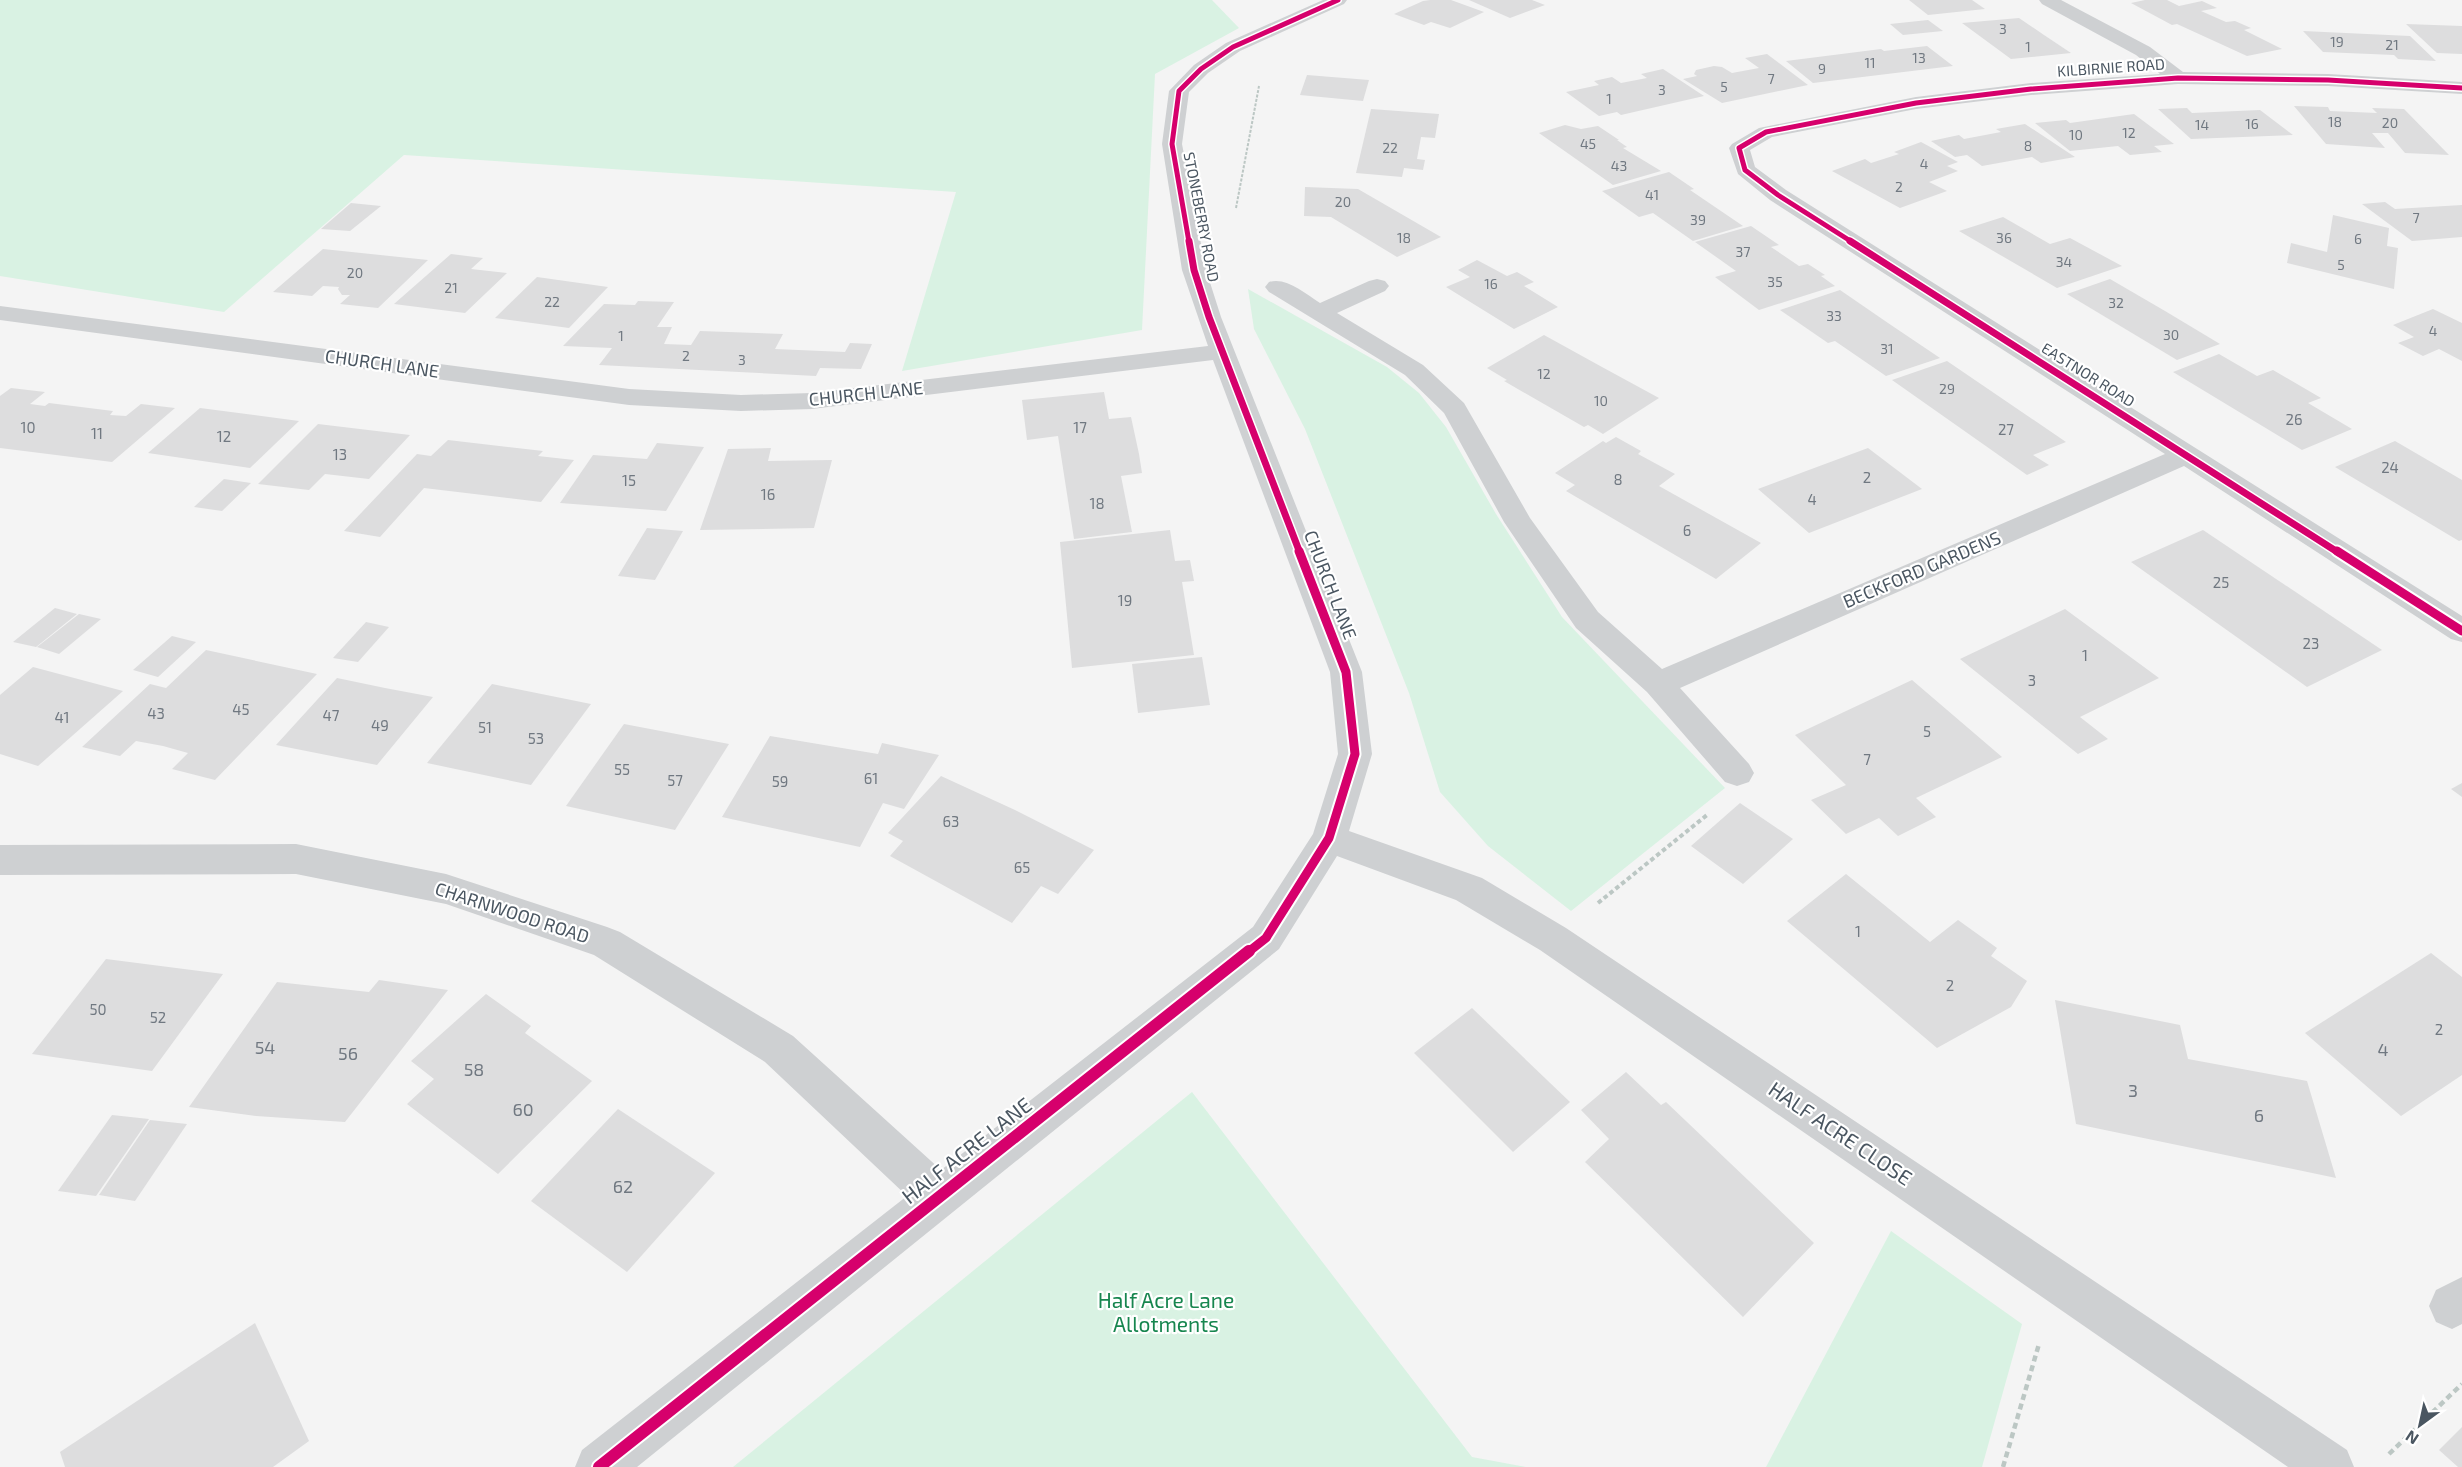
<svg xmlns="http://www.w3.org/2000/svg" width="2462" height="1467" viewBox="0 0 2462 1467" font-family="'Exo 2',sans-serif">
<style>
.green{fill:#d9f2e3}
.building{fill:#ddddde}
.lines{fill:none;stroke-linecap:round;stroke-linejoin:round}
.path-far2{stroke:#bcc7c4;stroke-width:2;stroke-dasharray:3 1.5;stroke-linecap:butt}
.path-far1{stroke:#bcc7c4;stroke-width:4;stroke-dasharray:4.5 3;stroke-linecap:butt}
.path{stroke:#bcc7c4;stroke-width:4.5;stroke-dasharray:6 4;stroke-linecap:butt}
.street{fill:#ced0d2;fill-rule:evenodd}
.cycleway-far3-casing{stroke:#fff;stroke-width:8}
.cycleway-far2-casing{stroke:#fff;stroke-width:10}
.cycleway-far1-casing{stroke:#fff;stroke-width:13}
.cycleway-casing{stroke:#fff;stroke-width:16}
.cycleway-far3{stroke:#d6006c;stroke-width:5}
.cycleway-far2{stroke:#d6006c;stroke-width:7}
.cycleway-far1{stroke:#d6006c;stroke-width:9}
.cycleway{stroke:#d6006c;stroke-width:12}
.labels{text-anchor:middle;stroke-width:4.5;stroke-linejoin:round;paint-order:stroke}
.far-number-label{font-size:14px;fill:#707881}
.far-street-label{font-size:15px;fill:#4a5661;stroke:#fff}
.number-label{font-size:15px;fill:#707881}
.street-label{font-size:18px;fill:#4a5661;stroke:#fff}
.near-number-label{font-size:18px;fill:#707881}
.near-street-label{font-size:21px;fill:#4a5661;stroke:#fff}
.near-park-label{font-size:21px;fill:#17864f;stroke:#fff}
</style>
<rect width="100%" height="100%" fill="#f4f4f4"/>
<g class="green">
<path d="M0,0h1212l27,28 -84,46 -13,256 -240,41 54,-179 -552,-37 -180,157 -224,-36z"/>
<path d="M1248,289l139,78 32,26 27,34 50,87 66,103 163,171 -154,123 -83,-65 -48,-54 -31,-99 -104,-264 -51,-100z"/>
<path d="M1192,1092l280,365 54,10h-793z"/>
<path d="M1891,1231l131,93 -40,143h-216z"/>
</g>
<g class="building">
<path d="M1430,0h21l33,12 -34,16 -19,-6 -7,3 -30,-11 29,-13z"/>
<path d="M1469,0h63l13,5 -35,13z"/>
<path d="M1909,0h63l13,9 -57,6z"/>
<path d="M2145,0h22l12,6 23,-5 15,7 -16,3 25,11 9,-1 16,7 -7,2 38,19 -35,7 -70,-32 -5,1 -41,-22z"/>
<path d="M2019,18l25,17 27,18 -60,6 -49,-36z"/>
<path d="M1928,20l15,11 -40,4 -13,-11z"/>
<path d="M2406,24l56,2v28l-25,-1z"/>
<path d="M2303,31l107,5 26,25 -38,-2 -4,-4 -71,-3z"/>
<path d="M1927,46l26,20 -140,17 -27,-22 95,-12 3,2z"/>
<path d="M1767,54l41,31 -86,18 -39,-24 14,-3 -3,-2 2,-4 18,-4 8,1 10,6 27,-5 -14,-10z"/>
<path d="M1663,69l41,27 -83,19 -4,-3 -18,4 -33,-24 33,-7 -5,-4 18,-4 9,6 26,-5 -6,-4z"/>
<path d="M1307,75l62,5 -6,21 -63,-6z"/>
<path d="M2294,106l34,1 2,4 47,2 -5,-5 32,1 45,46 -44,-2 -17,-20h-16l13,15 -59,-4z"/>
<path d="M2187,108l5,5 68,-3 33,25 -102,4 -33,-30z"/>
<path d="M1371,109l68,5 -4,24 -14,-1 -4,22 8,1 -2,10 -19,-2 -2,9 -46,-4z"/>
<path d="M2134,114l40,30 -20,2 8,6 -32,3 -12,-9 -48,5 -35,-28 31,-3 4,3z"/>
<path d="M2025,124l50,33 -34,6 -9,-6 -50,9 -15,-11 -12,2 -24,-16 28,-6 5,4 37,-7 -5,-3z"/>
<path d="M1565,125l16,4 17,-3 21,14h-2l10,7 -4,1 38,23 -48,14 -74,-52z"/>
<path d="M1921,142l37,20 -11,4 11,5 -29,11 18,9 -47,17 -68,-37 33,-12 6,4 28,-9 -5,-2z"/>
<path d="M1669,172l25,17 -4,1 53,36 -50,15 -40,-28 -14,4 -37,-26z"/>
<path d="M1305,187l53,2 83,48 -44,20 -66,-40 -27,-1z"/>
<path d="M2385,202l10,7 67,-4v32l-50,4 -50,-37z"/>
<path d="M351,203l30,3 -31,25 -29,-2z"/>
<path d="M2333,215l56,13 -2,18 11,2 -4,41 -107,-26 4,-20 36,9z"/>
<path d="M2003,217l47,27 20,-6 52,28 -65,22 -98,-57z"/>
<path d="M1751,226l28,19 -8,2 28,19 9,-2 17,11 -4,1 14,10 -76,24 -44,-33 21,-6 -41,-29z"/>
<path d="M323,249l105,11 -50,48 -38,-4 10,-9h-8l-4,-6 1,-2 -16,-1 -11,10 -39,-4z"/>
<path d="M451,254l32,4 -12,11 36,4 -42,40 -71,-9z"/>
<path d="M1477,260l30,16 10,-4 17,10 -10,4 34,21 -44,22 -68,-42 24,-10 -12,-7z"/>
<path d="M537,277l71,10 -39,41 -74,-10z"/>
<path d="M2110,279l55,32 55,33 -43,16 -110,-66z"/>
<path d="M1840,290l48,33 52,35 -54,18 -51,-35 -7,2 -48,-33z"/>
<path d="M638,301l36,1 -17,25h15l-8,17 27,1 9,-14 83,3 -8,15 70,3 5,-9 22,1 -11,25 -41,-1 -4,8 -217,-11 13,-17 -49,-2 41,-42 31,1z"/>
<path d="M2433,309l29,14v38l-23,-12 -16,7 -25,-13 16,-6 -21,-12z"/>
<path d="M1544,335l58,32 57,31 -56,36 -15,-9 -4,2 -80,-46 3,-1 -20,-12z"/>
<path d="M2219,354l38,22 16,-6 48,28 -13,5 44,26 -50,21 -129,-78z"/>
<path d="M1947,361l119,81 -33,13 16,10 -22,10 -135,-95z"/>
<path d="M11,388l34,4 -15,12 15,2 4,-3 64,8 -3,4 16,1 15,-12 34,4 -63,54 -112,-14v-52z"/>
<path d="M1104,392l5,27 22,-2 8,37 3,19 -21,3 11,56 -58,7 -16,-103 -31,4 -5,-40z"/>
<path d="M200,408l99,13 -49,47 -102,-15z"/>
<path d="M318,424l92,11 -41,44 -44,-5 -16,16 -51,-6z"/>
<path d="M1616,437l25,14 -3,3 37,20 -16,12 102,57 -45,36 -150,-88 9,-6 -20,-12 48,-32 3,2z"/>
<path d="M448,440l95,11 -5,5 36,4 -33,42 -117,-14 -44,49 -36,-6 73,-77 14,2z"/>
<path d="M2395,441l67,39v60l-3,1 -124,-74z"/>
<path d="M657,443l47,4 -38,64 -106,-8 33,-48 54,4z"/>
<path d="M771,448l-3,13 64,-1 -18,68 -114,2 28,-81z"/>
<path d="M1868,448l54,41 -113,44 -51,-44z"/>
<path d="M224,479l27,4 -29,28 -28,-4z"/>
<path d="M647,528l36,3 -28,49 -37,-4z"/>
<path d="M1170,530l5,31 15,-1 4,21 -12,1 12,73 -122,13 -12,-126z"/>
<path d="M2203,530l109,73 70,47 -75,37 -176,-125z"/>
<path d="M55,608l22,6 -41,33 -23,-5z"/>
<path d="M2065,609l94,69 -79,39 28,22 -30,15 -118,-95z"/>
<path d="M79,614l22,5 -42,35 -22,-7z"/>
<path d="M366,622l23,5 -31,35 -25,-4z"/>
<path d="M172,636l24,6 -38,35 -25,-7z"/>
<path d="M206,650l111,24 -102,106 -43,-11 16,-16 -25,-7 -27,-5 -16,15 -38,-9 68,-63 16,4z"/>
<path d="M1202,657l8,48 -72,8 -6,-49z"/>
<path d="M33,667l90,24 -85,75 -38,-12v-59z"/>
<path d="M337,678l48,10 48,9 -56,68 -101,-20z"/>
<path d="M1912,680l90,77 -86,41 20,19 -38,19 -19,-18 -33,16 -35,-34 35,-15 -51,-50z"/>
<path d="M492,684l99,20 -60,81 -104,-22z"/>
<path d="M624,724l105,20 -54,86 -109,-24z"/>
<path d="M770,736l108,18 4,-11 57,12 -35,54 -21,-6 -23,44 -138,-30z"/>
<path d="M941,776l74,34 79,40 -36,44 -17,-8 -29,37 -122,-67 13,-15 -15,-8z"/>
<path d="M2462,783v14l-11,-8z"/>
<path d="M1740,803l53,36 -50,45 -52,-38z"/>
<path d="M1846,874l84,68 28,-22 39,28 -6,8 36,25 -16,26 -74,41 -150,-127z"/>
<path d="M2431,953l31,24v98l-61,41 -96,-83z"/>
<path d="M106,959l117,15 -71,97 -120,-17z"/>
<path d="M379,980l69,10 -103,132 -89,-6 -67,-9 88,-125 92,10z"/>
<path d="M486,994l45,32 -6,7 67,48 -94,93 -91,-70 27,-25 -23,-18z"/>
<path d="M2055,1000l125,25 8,34 119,22 29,97 -260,-54z"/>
<path d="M1472,1008l98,94 -57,50 -99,-99z"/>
<path d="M1626,1072l35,33 5,-3 148,141 -71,74 -158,-155 24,-23 -28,-29z"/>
<path d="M618,1109l97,64 -88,99 -96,-71z"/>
<path d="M112,1115l37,4 -53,77 -38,-5z"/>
<path d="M150,1120l37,4 -52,77 -36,-6z"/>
<path d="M255,1323l54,118 -36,26h-208l-5,-15z"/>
<path d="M2462,1427v40h-4l-19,-17z"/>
</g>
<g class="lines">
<path class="path-far2" d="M1236,208l23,-122"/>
<path class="path-far1" d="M1598,903l109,-88"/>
<g class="path">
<path d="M2389,1454l73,-70"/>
<path d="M2003,1467l36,-123"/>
</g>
<g class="street">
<path d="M1323,0h24l-3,4 -104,47 -32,22 -19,19 -7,52 24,126 15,47 141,355 10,82 -23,77 133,47 84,50 781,522 7,17h-66l-748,-517 -84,-50 -119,-44 -58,93 -642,518h-62l7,-17 325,-254 -142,-134 -171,-107 -148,-51 -150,-30 -296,1v-30l296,-1 150,30 161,53 13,5 173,104 148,134 312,-243 60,-93 25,-80 -8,-82 -117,-312 -401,49 -71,2 -112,-6 -629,-85v-14l629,83 112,6 71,-2 396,-47 -26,-76 -20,-126 7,-53 25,-26 32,-22z"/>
<path d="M2039,0h22l89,47 33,25 145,2 134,8v12l-134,-8 -150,-2 -147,11 -115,14 -144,28 -22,13 5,17 31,23 676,426v26l-11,-3 -267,-173 -504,222 69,76 5,9 -5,9 -12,4 -12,-4 -78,-90 -71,-64 -72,-106 -60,-109 -39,-38 -136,-83 -4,-5 4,-5c18,-5 35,11 51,21l49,-22 8,-2 8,2 4,5 -4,5 -48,22 86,52 41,38 66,115 68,94 64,57 503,-215 -395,-254 -32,-26 -9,-26 3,-4 27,-16 157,-31 115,-14 129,-9 -24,-19 -94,-51z"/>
<path d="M2462,1277v47l-10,5 -16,-7 -7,-16 7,-16z"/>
</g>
<defs>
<g id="cycleway-far3">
<path d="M1189,242l-17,-98 7,-53 22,-22 32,-22 105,-47"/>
<path d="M1852,242l-74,-47 -33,-25 -6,-22 27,-16 150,-29 115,-14 147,-11 150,2 134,8"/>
</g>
<g id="cycleway-far2">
<path d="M1189,241l5,29 15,47 91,236"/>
<path d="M1850,241l489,312"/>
</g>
<g id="cycleway-far1">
<path d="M2337,551l125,80"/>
<path d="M1247,953l19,-15 63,-100 26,-84 -9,-82 -47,-121"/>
</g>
<path id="cycleway" d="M599,1467l650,-516"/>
</defs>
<use href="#cycleway-far3" class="cycleway-far3-casing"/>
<use href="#cycleway-far2" class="cycleway-far2-casing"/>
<use href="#cycleway-far1" class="cycleway-far1-casing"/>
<use href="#cycleway" class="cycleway-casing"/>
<use href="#cycleway-far3" class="cycleway-far3"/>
<use href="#cycleway-far2" class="cycleway-far2"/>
<use href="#cycleway-far1" class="cycleway-far1"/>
<use href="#cycleway" class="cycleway"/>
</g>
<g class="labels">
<g class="far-number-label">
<text x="2003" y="34">3</text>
<text x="2337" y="47">19</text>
<text x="2392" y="50">21</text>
<text x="2028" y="52">1</text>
<text x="1919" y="63">13</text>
<text x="1870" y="68">11</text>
<text x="1822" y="74">9</text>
<text x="1771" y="84">7</text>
<text x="1724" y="92">5</text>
<text x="1662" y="95">3</text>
<text x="1609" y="104">1</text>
<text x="2335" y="127">18</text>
<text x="2390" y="128">20</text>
<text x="2252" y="129">16</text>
<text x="2202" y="130">14</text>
<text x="2129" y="138">12</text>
<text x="2076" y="140">10</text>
<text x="1588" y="149">45</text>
<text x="2028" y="151">8</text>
<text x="1390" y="153">22</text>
<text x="1924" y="169">4</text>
<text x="1619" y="171">43</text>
<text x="1899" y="192">2</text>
<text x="1652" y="200">41</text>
<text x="1343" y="207">20</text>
<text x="2416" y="223">7</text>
<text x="1698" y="225">39</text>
<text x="1404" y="243">18</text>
<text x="2004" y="243">36</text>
<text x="2358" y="244">6</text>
<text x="1743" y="257">37</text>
<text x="2064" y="267">34</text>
<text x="2341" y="270">5</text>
<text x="355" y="278">20</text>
<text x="1775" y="287">35</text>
<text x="1491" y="289">16</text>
<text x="451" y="293">21</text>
<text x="552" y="307">22</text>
<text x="2116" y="308">32</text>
<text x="1834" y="321">33</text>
<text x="2433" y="336">4</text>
<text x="2171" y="340">30</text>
<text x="621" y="341">1</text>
<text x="1887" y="354">31</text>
<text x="686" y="361">2</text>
<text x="742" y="365">3</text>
<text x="1544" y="379">12</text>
<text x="1947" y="394">29</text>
<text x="1601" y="406">10</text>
</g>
<g class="far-street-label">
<text transform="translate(2111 68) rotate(-4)" y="5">KILBIRNIE ROAD</text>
<text transform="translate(1201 217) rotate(79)" y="5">STONEBERRY ROAD</text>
<text transform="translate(2088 375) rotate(32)" y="5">EASTNOR ROAD</text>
</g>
<g class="number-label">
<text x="2294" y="425">26</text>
<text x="28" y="433">10</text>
<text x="1080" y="433">17</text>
<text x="2006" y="435">27</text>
<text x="97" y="439">11</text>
<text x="224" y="442">12</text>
<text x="340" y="460">13</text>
<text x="2390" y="473">24</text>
<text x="1867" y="483">2</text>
<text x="1618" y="485">8</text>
<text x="629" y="486">15</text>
<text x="768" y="500">16</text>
<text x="1812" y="505">4</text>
<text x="1097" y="509">18</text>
<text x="1687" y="536">6</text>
<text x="2221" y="588">25</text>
<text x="1125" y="606">19</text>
<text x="2311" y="649">23</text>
<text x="2085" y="661">1</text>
<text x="2032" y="686">3</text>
<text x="241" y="715">45</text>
<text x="156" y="719">43</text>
<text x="331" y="721">47</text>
<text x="62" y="723">41</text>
<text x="380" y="731">49</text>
<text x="485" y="733">51</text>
<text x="1927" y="737">5</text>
<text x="536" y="744">53</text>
<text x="1867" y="765">7</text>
<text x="622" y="775">55</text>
<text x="871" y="784">61</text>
<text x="675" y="786">57</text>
<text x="780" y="787">59</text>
<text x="951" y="827">63</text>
<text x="1022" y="873">65</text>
<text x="1858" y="937">1</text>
<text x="1950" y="991">2</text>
<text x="98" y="1015">50</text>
<text x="158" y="1023">52</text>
<text x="2439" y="1035">2</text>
</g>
<g class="street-label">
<text transform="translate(382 364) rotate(8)" y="6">CHURCH LANE</text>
<text transform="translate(866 394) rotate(-6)" y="6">CHURCH LANE</text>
<text transform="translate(1922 570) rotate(-23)" y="6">BECKFORD GARDENS</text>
<text transform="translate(1330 585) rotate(69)" y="6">CHURCH LANE</text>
<text transform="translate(512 913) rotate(18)" y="6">CHARNWOOD ROAD</text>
</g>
<g class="near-number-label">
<text x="265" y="1054">54</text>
<text x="2383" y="1056">4</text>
<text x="348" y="1060">56</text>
<text x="474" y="1076">58</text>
<text x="2133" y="1097">3</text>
<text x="523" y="1116">60</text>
<text x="2259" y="1122">6</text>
<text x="623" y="1193">62</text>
</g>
<g class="near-street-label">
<text transform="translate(1840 1134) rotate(34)" y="7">HALF ACRE CLOSE</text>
<text transform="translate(967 1151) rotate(-38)" y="7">HALF ACRE LANE</text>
</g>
<g class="near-park-label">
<text x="1166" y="1308">Half Acre Lane<tspan x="1166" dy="24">Allotments</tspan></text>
</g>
</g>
<g transform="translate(2420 1425) rotate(213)" stroke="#ffffff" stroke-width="4.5" paint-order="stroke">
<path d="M0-4.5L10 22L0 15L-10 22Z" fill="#4a5661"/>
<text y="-9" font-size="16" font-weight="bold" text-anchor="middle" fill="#4a5661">N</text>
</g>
</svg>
